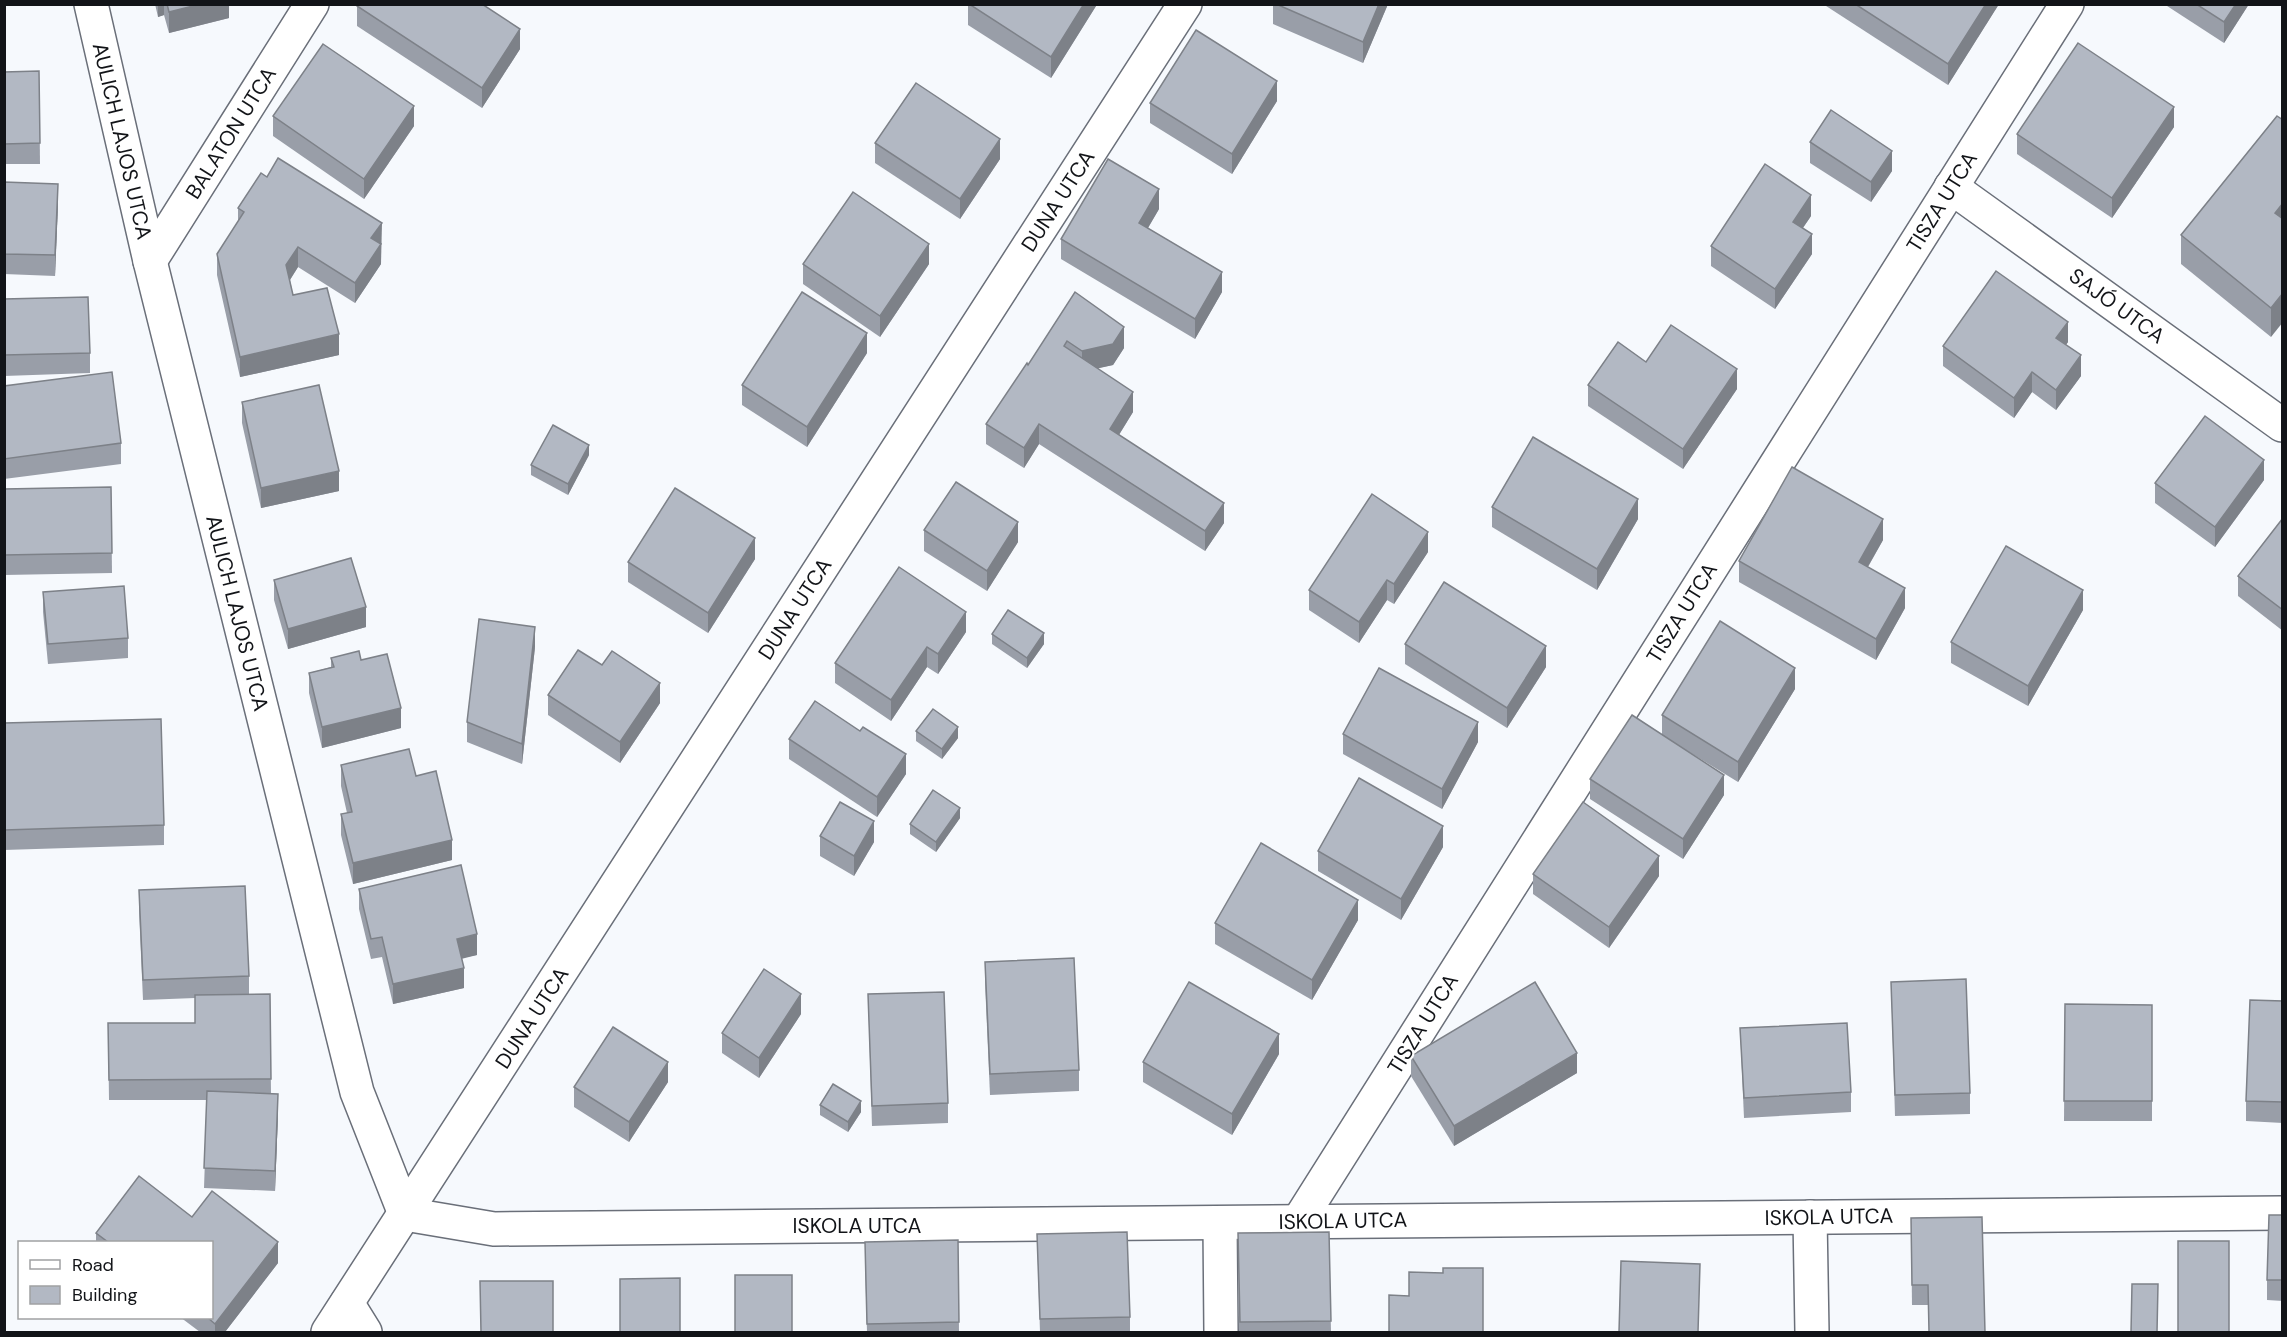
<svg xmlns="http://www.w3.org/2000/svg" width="2287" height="1337" viewBox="0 0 2287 1337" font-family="'DM Sans',sans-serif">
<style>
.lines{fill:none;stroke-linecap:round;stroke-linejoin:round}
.minor-casing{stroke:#6a6f79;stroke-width:36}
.minor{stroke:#fff;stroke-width:33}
.wall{fill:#999ea8}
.shaded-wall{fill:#7d8188}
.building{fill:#b2b8c3;stroke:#7d8188;stroke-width:1.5}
.labels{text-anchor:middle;stroke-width:4.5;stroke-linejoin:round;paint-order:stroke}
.street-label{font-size:21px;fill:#121418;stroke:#fff}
</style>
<rect width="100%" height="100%" fill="#f6f9fd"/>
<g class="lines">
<defs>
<g id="minor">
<path d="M91,4l59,257 207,831 48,122"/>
<path d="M1951,187l331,238"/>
<path d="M150,261l162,-257"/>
<path d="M405,1214l89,15 1788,-16"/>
<path d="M1810,1217l2,115"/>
<path d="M1298,1222l769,-1218"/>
<path d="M1220,1223l1,109"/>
<path d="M347,1303l18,29"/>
<path d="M328,1332l857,-1328"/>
</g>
</defs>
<use href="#minor" class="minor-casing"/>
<use href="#minor" class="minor"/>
</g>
<g class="wall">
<path d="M155,4h74v14l-60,15 -5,-18 -6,2z"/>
<path d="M968,4h128v2l-45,72 -83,-53z"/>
<path d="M1273,4h115l-25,59 -90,-39z"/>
<path d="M1823,4h176l-51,81z"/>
<path d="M2164,4h85l-25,39z"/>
<path d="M357,6l163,43 -38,59 -125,-82z"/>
<path d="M39,71l1,93h-36v-92z"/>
<path d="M1277,101l-45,73 -82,-51v-20z"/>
<path d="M273,116l141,10 -50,73 -91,-63z"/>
<path d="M2277,116l-6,221 -90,-73v-29z"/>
<path d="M2174,127l-62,91 -95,-64v-20z"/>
<path d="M1810,142l82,29 -21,31 -61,-39z"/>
<path d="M875,143l125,16 -40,60 -85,-56z"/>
<path d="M4,182l54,22 -3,72 -51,-2z"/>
<path d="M238,208l144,35 -1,1v20l-26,39 -57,-36 -8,13 3,15 46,60 -99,22 -23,-102v-21l21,-32z"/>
<path d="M1159,209l-11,19 74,64 -27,47 -134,-80v-20z"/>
<path d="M1811,216l-8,12 9,26 -37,55 -64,-43v-20z"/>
<path d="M803,264h126l-49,73 -77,-53z"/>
<path d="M1075,292l49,56 -11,17 -15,3 35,44 -14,23 105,88 -19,28 -166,-107 -15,24 -38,-24v-20l42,-59z"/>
<path d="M4,299l86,54v20l-86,3z"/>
<path d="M2068,342l-2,3 15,31 -25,34 -24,-18 -18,26 -71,-52v-20z"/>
<path d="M867,353l-60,94 -65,-42v-20z"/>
<path d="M1646,362l91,27 -54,80 -95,-63v-21z"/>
<path d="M4,386l117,57v21l-117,15z"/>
<path d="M242,402l97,89 -78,17 -19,-85z"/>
<path d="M589,455l-21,40 -37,-20v-10z"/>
<path d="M2264,480l-49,67 -60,-44v-20z"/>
<path d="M111,487l1,86 -108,2v-86z"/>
<path d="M1492,507l146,12 -41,71 -105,-63z"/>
<path d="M2283,518v113l-45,-35v-20z"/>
<path d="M924,530l94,12 -31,49 -63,-40z"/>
<path d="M1883,540l-15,27 37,41 -29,52 -137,-78v-21z"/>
<path d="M1428,552l-34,52 -7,-4 -28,43 -50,-33v-20z"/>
<path d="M755,559l-47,74 -80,-51v-20z"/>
<path d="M274,580l92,47 -78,22 -14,-49z"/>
<path d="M43,592l85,46v20l-80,6 -5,-52z"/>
<path d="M2083,610l-55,96 -77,-43v-21z"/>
<path d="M966,632l-28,42 -11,-7 -36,54 -56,-38v-20z"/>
<path d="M992,634l52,10 -17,24 -35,-24z"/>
<path d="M1405,644l141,23 -39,61 -102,-64z"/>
<path d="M535,647l-13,117 -55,-22v-20z"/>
<path d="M331,658l30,2 40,68 -79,20 -13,-55v-20l22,-6z"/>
<path d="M602,665l58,38 -40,60 -72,-48v-20z"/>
<path d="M1795,689l-57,93 -70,-43 56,56 -41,64 -93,-60v-20l72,-44v-20z"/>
<path d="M4,723l160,102v20l-160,5z"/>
<path d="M916,731l42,7 -16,21 -26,-18z"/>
<path d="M1343,734l135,8 -36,67 -99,-55z"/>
<path d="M789,739l117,35 -29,43 -88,-58z"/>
<path d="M341,765l75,11 36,84 -99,24 -12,-49v-21l6,-1 -6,-27z"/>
<path d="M960,818l-24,34 -26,-18v-10z"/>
<path d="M820,836l54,6 -20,34 -34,-20z"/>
<path d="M1443,847l-42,73 -83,-49v-20z"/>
<path d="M1533,874l126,2 -50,72 -76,-54z"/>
<path d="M359,889l118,66 -16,3 3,30 -71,16 -11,-47 -11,2 -12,-50z"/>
<path d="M139,890l110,86v18h21l1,100 7,20 -3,77 -71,-3 3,-88h-98l-1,-77h87v-25l-52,2 -4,-90z"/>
<path d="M1358,920l-46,80 -97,-56v-21z"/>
<path d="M985,962l94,108v21l-89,4 -5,-113z"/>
<path d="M1891,982l79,111v21l-75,2z"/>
<path d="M868,994l80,109v20l-76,3z"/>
<path d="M2283,1001v122l-37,-2v-20z"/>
<path d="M2065,1004l87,1v116h-88z"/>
<path d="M801,1014l-42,64 -37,-25v-20z"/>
<path d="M1740,1028l111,64v20l-107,6z"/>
<path d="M1279,1054l-47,81 -89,-53v-20z"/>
<path d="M1411,1056l166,17 -123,73 -43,-70z"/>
<path d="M668,1082l-39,60 -55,-35v-20z"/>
<path d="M820,1105l41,7 -13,20 -28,-17z"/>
<path d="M2283,1215v86l-16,-1v-20z"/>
<path d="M192,1217l86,46 -53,69h-25l-20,-15h32v-75h-116v-9z"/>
<path d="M1982,1217l-54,88h-16l-1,-87z"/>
<path d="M1329,1232l2,100h-92l-1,-99z"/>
<path d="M1037,1234l93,83v15h-90z"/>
<path d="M958,1240l1,92h-92l-2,-70z"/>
</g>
<g class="shaded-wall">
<path d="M158,4h6v11l-6,2z"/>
<path d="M201,4h28v14l-60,15v-21z"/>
<path d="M1084,4h12v2l-45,72v-21z"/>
<path d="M1379,4h9l-25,59v-21z"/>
<path d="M1986,4h13l-51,81v-21z"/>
<path d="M2236,4h13l-25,39v-21z"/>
<path d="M520,29v20l-38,59v-20z"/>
<path d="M1277,81v20l-45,73v-20z"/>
<path d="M414,106v20l-50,73v-20z"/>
<path d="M2174,107v20l-62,91v-20z"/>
<path d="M1000,139v20l-40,60v-20z"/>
<path d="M1892,151v20l-21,31v-20z"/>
<path d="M58,184v20l-3,72v-21z"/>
<path d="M1159,189v20l-20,34v-20z"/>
<path d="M1811,195v21l-18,26v-20z"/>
<path d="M2283,203v29l-8,-19z"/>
<path d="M382,223l-1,41 -26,39v-20l16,-45z"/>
<path d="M1812,234v20l-37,55v-20z"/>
<path d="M929,244v20l-49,73v-21z"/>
<path d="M298,247v20l-12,19v-21z"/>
<path d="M1222,272v20l-27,47v-20z"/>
<path d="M2283,293v29l-12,15v-29z"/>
<path d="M2068,322v20l-12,16v-20z"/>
<path d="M1124,327v21l-11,17 -31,7v-21z"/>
<path d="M867,333v20l-60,94v-20z"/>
<path d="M339,334v21l-99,22v-20z"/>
<path d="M2081,355v21l-25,34v-20z"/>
<path d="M1737,369v20l-54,80v-20z"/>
<path d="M2032,372v20l-18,26v-20z"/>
<path d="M1133,392v20l-23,37v-20z"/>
<path d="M1039,424v20l-15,24v-20z"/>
<path d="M589,445v10l-21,40v-11z"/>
<path d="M2264,460v20l-49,67v-20z"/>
<path d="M339,471v20l-78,17v-20z"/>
<path d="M1638,499v20l-41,71v-21z"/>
<path d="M1224,503v20l-19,28v-20z"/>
<path d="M1883,519v21l-24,42v-20z"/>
<path d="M1018,522v20l-31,49v-20z"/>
<path d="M1428,532v20l-34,52v-20z"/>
<path d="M755,538v21l-47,74v-20z"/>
<path d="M1387,580v20l-28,43v-21z"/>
<path d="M1905,588v20l-29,52v-21z"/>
<path d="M2083,590v20l-55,96v-20z"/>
<path d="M366,607v20l-78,22v-20z"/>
<path d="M966,612v20l-28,42v-20z"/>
<path d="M535,627v20l-13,117v-20z"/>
<path d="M1044,633v11l-17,24v-10z"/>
<path d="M1546,646v21l-39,61v-20z"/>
<path d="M927,647v20l-36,54v-21z"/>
<path d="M1795,668v21l-57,93v-20z"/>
<path d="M660,683v20l-40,60v-21z"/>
<path d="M401,708v20l-79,20v-21z"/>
<path d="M1478,722v20l-36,67v-20z"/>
<path d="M958,727v11l-16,21v-10z"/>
<path d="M906,754v20l-29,43v-20z"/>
<path d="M1724,775v20l-41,64v-20z"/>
<path d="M960,808v10l-24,34v-10z"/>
<path d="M874,821v21l-20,34v-20z"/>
<path d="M1443,826v21l-42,73v-21z"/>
<path d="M452,840v20l-99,24v-21z"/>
<path d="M1659,856v20l-50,72v-21z"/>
<path d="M1358,900v20l-46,80v-20z"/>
<path d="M477,934v21l-20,5v-21z"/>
<path d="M464,968v20l-71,16v-20z"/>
<path d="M801,994v20l-42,64v-20z"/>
<path d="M1279,1034v20l-47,81v-21z"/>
<path d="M1577,1053v20l-123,73v-20z"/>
<path d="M668,1062v20l-39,60v-20z"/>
<path d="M278,1094v20l-3,77v-20z"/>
<path d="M861,1101v11l-13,20v-10z"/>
<path d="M278,1242v21l-53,69h-10v-8z"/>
</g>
<g class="building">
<path d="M167,4h34l-32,8z"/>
<path d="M358,4h124l38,25 -38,59 -125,-82z"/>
<path d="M969,4h115l-33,53z"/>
<path d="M1276,4h103l-16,38z"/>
<path d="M1855,4h131l-38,60z"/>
<path d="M2196,4h40l-12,18z"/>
<path d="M1196,30l81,51 -45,73 -82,-51z"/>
<path d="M2078,43l96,64 -62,91 -95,-64z"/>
<path d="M323,44l91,62 -50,73 -91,-63z"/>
<path d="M39,71l1,72 -36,1v-72z"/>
<path d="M916,83l84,56 -40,60 -85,-56z"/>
<path d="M1831,110l61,41 -21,31 -61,-40z"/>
<path d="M2277,116l6,4v83l-8,10 8,6v74l-12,15 -90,-73z"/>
<path d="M278,158l104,65 -11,15 10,6 -26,39 -57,-36 -12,18 7,30 34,-7 12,46 -99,23 -23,-103 27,-42 -6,-4 23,-35 6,4z"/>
<path d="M1108,159l51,30 -20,34 83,49 -27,47 -134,-80z"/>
<path d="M1765,164l46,31 -18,27 19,12 -37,55 -64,-43z"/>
<path d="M4,182l54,2 -3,71 -51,-1z"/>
<path d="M853,192l76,52 -49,72 -77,-52z"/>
<path d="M1996,271l72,51 -12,16 25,17 -25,35 -24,-18 -18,26 -71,-52z"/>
<path d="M802,292l65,41 -60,94 -65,-42z"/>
<path d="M1075,292l49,35 -11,17 -31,7 -15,-10 -3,5 69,46 -23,37 114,74 -19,28 -166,-107 -15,24 -38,-24 41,-61 1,2z"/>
<path d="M88,297l2,56 -86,2v-56z"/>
<path d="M1671,325l66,44 -54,80 -95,-64 30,-43 28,20z"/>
<path d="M112,372l9,71 -117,16v-73z"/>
<path d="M319,385l20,86 -78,17 -19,-86z"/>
<path d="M2205,416l59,44 -49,67 -60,-44z"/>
<path d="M553,425l36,20 -21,39 -37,-19z"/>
<path d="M1533,437l105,62 -41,70 -105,-62z"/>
<path d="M1792,467l91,52 -24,43 46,26 -29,51 -137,-78z"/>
<path d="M956,482l62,40 -31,49 -63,-41z"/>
<path d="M111,487l1,66 -108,2v-66z"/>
<path d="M675,488l80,50 -47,75 -80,-51z"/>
<path d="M1372,494l56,38 -34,52 -7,-4 -28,42 -50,-32z"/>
<path d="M2283,518v92l-45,-34z"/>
<path d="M2006,546l77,44 -55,96 -77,-44z"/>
<path d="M351,558l15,49 -78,22 -14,-49z"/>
<path d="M899,567l67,45 -28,42 -11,-7 -36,53 -56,-37z"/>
<path d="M1444,582l102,64 -39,62 -102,-64z"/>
<path d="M124,586l4,52 -80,6 -5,-52z"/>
<path d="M1008,610l36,23 -17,25 -35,-24z"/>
<path d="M479,619l56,8 -13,117 -55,-22z"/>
<path d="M1720,621l75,47 -57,94 -76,-47z"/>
<path d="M578,650l24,15 10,-14 48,32 -40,59 -72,-47z"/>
<path d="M359,651l2,9 26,-6 14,54 -79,19 -13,-54 25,-6 -3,-9z"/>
<path d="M1379,668l99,54 -36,67 -99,-55z"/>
<path d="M815,701l45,30 3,-4 43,27 -29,43 -88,-58z"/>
<path d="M933,709l25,18 -16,22 -26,-18z"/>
<path d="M1632,715l92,60 -41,64 -93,-60z"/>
<path d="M161,719l3,106 -160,5v-107z"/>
<path d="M409,749l7,27 20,-5 16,69 -99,23 -12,-49 11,-2 -11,-47z"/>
<path d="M1359,778l84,48 -42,73 -83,-48z"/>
<path d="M933,790l27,18 -24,34 -26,-18z"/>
<path d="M840,802l34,19 -20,35 -34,-20z"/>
<path d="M1583,802l76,54 -50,71 -76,-53z"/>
<path d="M1261,843l97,57 -46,80 -97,-57z"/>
<path d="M461,865l16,69 -20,5 7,29 -71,16 -11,-47 -11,2 -12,-50z"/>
<path d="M245,886l4,90 -106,4 -4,-90z"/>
<path d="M1074,958l5,112 -89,4 -5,-112z"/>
<path d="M764,969l37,25 -42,64 -37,-25z"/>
<path d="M1966,979l4,114 -75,2 -4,-113z"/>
<path d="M1189,982l90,52 -47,80 -89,-52z"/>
<path d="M1535,982l42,71 -123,73 -43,-70z"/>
<path d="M944,992l4,111 -76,3 -4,-112z"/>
<path d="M270,994l1,85 -162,1 -1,-57h87v-28z"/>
<path d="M2250,1000l33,1v101l-37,-1z"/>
<path d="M2065,1004l87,1v96h-88z"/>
<path d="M1847,1023l4,69 -107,6 -4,-70z"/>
<path d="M613,1027l55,35 -39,60 -55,-35z"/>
<path d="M833,1084l28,17 -13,21 -28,-17z"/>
<path d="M207,1091l71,3 -3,77 -71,-3z"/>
<path d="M139,1176l53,41 20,-26 66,51 -63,82 -8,-7h5v-75h-104l-12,-9z"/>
<path d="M2269,1215h14v65h-16z"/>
<path d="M1982,1217l3,115h-56l-1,-47h-16l-1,-67z"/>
<path d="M1127,1232l3,85 -90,2 -3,-85z"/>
<path d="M1329,1232l2,89 -91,1 -2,-89z"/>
<path d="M958,1240l1,82 -92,2 -2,-82z"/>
<rect x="2178" y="1241" width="51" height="91"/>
<path d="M1621,1261l79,3 -2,68h-79z"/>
<path d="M1443,1268h40v64h-94v-37l20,1v-24l34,1z"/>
<rect x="735" y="1275" width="57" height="57"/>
<path d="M680,1278v54h-60v-53z"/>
<path d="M480,1281h73v51h-72z"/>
<path d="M2132,1284h26l-1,48h-26z"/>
</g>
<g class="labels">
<g class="street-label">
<text transform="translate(231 133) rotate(-58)" y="7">BALATON UTCA</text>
<text transform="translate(122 141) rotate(77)" y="7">AULICH LAJOS UTCA</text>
<text transform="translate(1058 201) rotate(-57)" y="7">DUNA UTCA</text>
<text transform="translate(1942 202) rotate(-58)" y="7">TISZA UTCA</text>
<text transform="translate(2117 306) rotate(36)" y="7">SAJÓ UTCA</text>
<text transform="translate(795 609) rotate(-57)" y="7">DUNA UTCA</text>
<text transform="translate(237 613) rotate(76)" y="7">AULICH LAJOS UTCA</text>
<text transform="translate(1682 613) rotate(-58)" y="7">TISZA UTCA</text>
<text transform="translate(532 1018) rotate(-57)" y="7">DUNA UTCA</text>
<text transform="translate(1423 1024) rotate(-58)" y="7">TISZA UTCA</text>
<text transform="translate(1829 1217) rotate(-1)" y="7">ISKOLA UTCA</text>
<text transform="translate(1343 1221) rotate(-1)" y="7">ISKOLA UTCA</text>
<text x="857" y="1233">ISKOLA UTCA</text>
</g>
</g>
<rect width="2287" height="1337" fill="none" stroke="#121418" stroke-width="12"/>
<rect x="18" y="1241" width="195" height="78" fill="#ffffff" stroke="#a0a1a3" stroke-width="1.5"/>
<rect x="30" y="1260" width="30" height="9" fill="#ffffff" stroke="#a0a1a3" stroke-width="1.5"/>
<text x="72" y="1271" font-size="18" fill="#121418">Road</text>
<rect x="30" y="1286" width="30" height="18" fill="#b2b8c3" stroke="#a0a1a3" stroke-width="1.5"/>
<text x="72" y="1301" font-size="18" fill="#121418">Building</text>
</svg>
